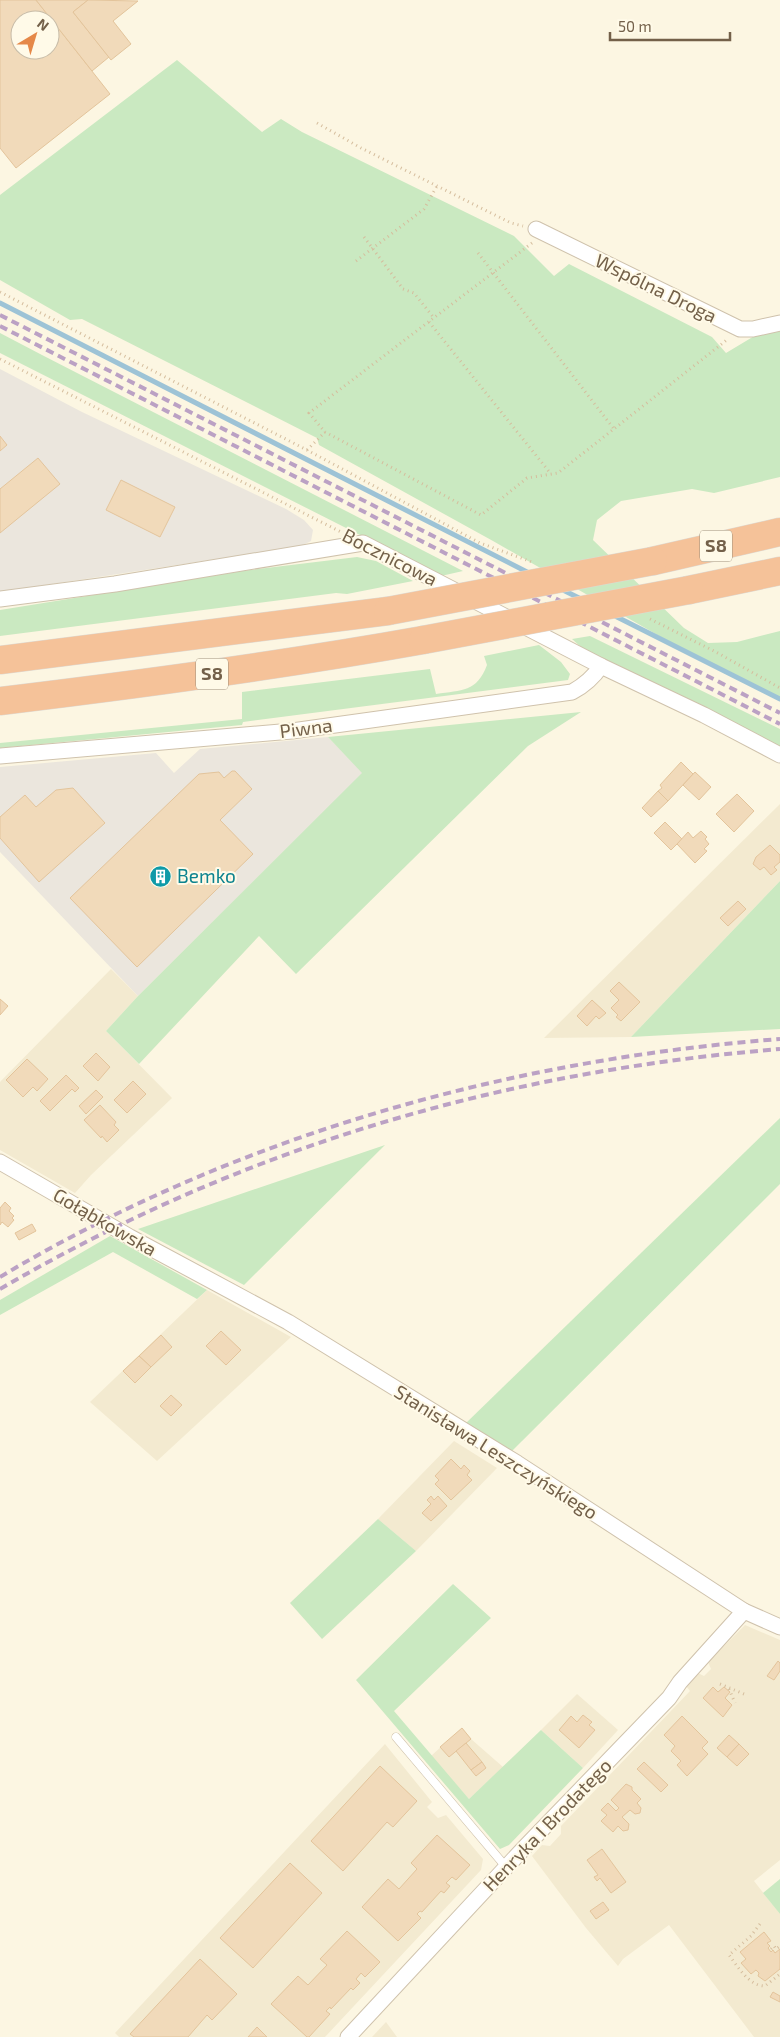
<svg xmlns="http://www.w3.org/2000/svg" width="780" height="2037" viewBox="0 0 780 2037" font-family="'Exo 2',sans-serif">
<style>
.residential{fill:#f3ead0}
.industrial{fill:#ebe6dd}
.green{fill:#cae9c1}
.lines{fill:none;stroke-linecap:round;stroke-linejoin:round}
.stream{stroke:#9dc3d6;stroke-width:5}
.building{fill:#f1daba;stroke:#e3c49b;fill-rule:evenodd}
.service-casing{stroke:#cfc2ac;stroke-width:9}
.minor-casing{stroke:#cfc2ac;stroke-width:17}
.motorway-casing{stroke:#ddd9d3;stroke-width:29}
.path{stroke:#d5bd9d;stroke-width:3;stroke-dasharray:1 4;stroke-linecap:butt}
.service{stroke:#fff;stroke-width:8}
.minor{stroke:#fff;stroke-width:15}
.motorway{stroke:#f5c299;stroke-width:28}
.rail{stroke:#bba1c4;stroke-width:4;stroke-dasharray:8 5;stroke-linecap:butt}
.motorway-bridge-casing{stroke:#ddd9d3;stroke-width:29;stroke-linecap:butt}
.motorway-bridge{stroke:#f5c299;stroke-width:28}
.labels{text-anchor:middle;stroke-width:4;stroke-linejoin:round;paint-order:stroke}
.shield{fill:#fffae8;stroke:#9d8e79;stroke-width:1}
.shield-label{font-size:18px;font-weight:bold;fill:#736049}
.street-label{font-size:19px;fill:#736049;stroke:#fffae8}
.culture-label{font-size:19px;fill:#0d838f;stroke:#fffae8;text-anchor:start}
</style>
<rect width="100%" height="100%" fill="#fcf6e2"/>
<g class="residential">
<path d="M780,804v77l-149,156 -87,1z"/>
<path d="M111,969l27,27 -32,35 66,67 -81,77 -16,18 -75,-43v-68z"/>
<path d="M207,1290l84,47 -134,124 -67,-59z"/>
<path d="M454,1441l43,27 -81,83 -38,-32z"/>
<path d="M745,1625l35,15v220l-26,21 26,33v123h-26l-85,-112 -46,34 -5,7 -32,-38 -54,-72 10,-11 8,1 11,-12v-8l129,-135 -4,-5 12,-13 6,3 7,-7 -3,-7z"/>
<path d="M577,1694l41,36 -35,38 -42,-38z"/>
<path d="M462,1728l9,11 32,28 -34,32 -38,-43z"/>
<path d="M385,1744l47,58 -5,5 11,11 8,-3 37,44 -2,11 -156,167h-206l-4,-4z"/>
<path d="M386,2022l11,15h-25z"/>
</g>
<g class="industrial">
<path d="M0,369l82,43 204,97 18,11 9,10 -2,11 -10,5 -301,46z"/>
<path d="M328,737l35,36 -225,223 -138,-144v-85l156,-14 18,20 26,-24z"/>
</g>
<g class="green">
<path d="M177,60l85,72 19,-13 21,13 212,104 40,40 15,-12 143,73 14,16 30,-18 24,-6v148l-66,16 -22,-4 -71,12 -24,19 -4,20 91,88 24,15 29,-1 43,-11v69l-56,-27 -231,-132 -174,-96 -2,-7 -235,-119 -12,1 -70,-40v-85z"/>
<path d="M0,333l42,22 421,216 -22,5 -441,-223z"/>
<path d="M357,557l19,4 37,20 -66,13 -11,-1 -336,43v-26l242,-39z"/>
<path d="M590,636l190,93v19l-158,-78 -40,-22 -10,-9z"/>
<path d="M539,645l22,17 9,12 -2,6 -325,42 -1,3 -242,23v-5l242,-24v-27l188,-23 6,25c26,-4 41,-2 51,-29l-3,-9z"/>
<path d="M581,712l-53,34 -232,228 -37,-38 -120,128 -33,-33 32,-35 224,-223 -34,-36z"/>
<path d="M780,881v148l-149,8z"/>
<path d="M780,1118v66l-269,268 -46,-28z"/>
<path d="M385,1145l-141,140 -106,-56z"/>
<path d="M110,1236l97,54 -10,9 -84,-47 -113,63v-15z"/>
<path d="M378,1519l38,32 -94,88 -32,-36z"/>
<path d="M453,1584l38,34 -97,93 75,88 72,-69 42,38 -74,77 -9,4 -144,-169z"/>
<path d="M780,1879v35l-17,-21z"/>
</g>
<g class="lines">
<g class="stream">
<path d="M0,303l531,271"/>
<path d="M561,589l22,11"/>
<path d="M613,615l167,84"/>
</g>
</g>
<g class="building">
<path d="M0,0h36l74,94 -94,74 -16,-20zM20,20h30v30h-30z"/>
<path d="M36,0h52l-15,12 36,45 -17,14z"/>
<path d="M88,0l50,1 -25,20 18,23 -20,16 -38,-48z"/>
<path d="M0,436l7,9 -7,6z"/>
<path d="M38,458l22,26 -60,49v-44z"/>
<path d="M121,480l54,27 -15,30 -54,-27z"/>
<path d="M681,762l12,12 -25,27 -10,-10 4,-3 -2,-3z"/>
<path d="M232,771h3l17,18 -32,31 33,34 -116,113 -67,-69 129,-124 20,-2 5,6z"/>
<path d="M695,772l16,15 -12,13 -16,-15z"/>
<path d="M73,788l32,35 -66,59 -39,-44v-21l25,-22 11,12 20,-17z"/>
<path d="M658,791l10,10 -17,16 -9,-9z"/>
<path d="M737,794l17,17 -20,21 -18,-18z"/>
<path d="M665,822l17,17 -11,11 -17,-17z"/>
<path d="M701,831l6,6 -2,2 4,5 -5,5 3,2 -12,12 -18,-19 11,-12 5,6z"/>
<path d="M770,845l10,10v7l-6,5 3,3 -6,5 -7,-8 -4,3 -7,-6 3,-7z"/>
<path d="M738,901l8,8 -18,17 -8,-8z"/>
<path d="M619,982l21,20 -19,19 -5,-4 2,-2 -7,-7 8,-8 -9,-9z"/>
<path d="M0,999l8,7 -8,9z"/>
<path d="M592,1000l14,13 -7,6 -3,-3 -9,10 -10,-10z"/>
<path d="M96,1053l14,14 -12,14 -15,-15z"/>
<path d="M27,1059l21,20 -11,12 -4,-4 -10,10 -17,-17z"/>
<path d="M66,1075l13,13 -4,4 -3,-3 -22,22 -10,-10z"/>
<path d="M133,1081l13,13 -19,19 -13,-13z"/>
<path d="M96,1090l7,7 -17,17 -7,-8z"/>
<path d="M100,1105l16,17 -2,3 5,5 -12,12 -5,-6 -1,2 -17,-18z"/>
<path d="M5,1202l6,6 -2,3 5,5 -2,2 2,2 -6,7 -6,-5 -2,3v-17z"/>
<path d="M32,1224l4,7 -17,9 -4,-7z"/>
<path d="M221,1331l20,19 -15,15 -20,-19z"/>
<path d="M161,1335l11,12 -21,20 -12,-11z"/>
<path d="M139,1356l12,11 -16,16 -12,-12z"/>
<path d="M171,1395l11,10 -11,11 -11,-10z"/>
<path d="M451,1459l10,10 3,-4 6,6 -3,4 5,5 -21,20 -16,-16 4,-4 -4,-4z"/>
<path d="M431,1496l3,4 4,-4 9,10 -16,15 -9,-8 9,-9 -4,-4z"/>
<path d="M778,1661l2,2v8l-6,9 -7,-4z"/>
<path d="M713,1687l5,5 6,-5 6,5 -5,6 7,7 -9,12 -20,-19z"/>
<path d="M583,1715l9,7 -3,3 6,5 -16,18 -20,-18 12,-14 6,6z"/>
<path d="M682,1716l26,26 -6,6 6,6 -21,22 -10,-11 4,-4 -10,-10 4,-5 -11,-11z"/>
<path d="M462,1728l9,11 -22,18 -9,-10z"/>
<path d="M729,1735l10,9 -12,13 -10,-9z"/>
<path d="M466,1743l16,19 -11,8 -15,-19z"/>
<path d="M739,1744l10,10 -12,12 -10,-9z"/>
<path d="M482,1762l4,6 -10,8 -5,-6z"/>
<path d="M644,1762l24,23 -7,7 -24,-23z"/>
<path d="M380,1766l37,35 -24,26 -6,-5 -44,49 -32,-30z"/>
<path d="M626,1784l6,3v3l9,9 -4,4 4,5 -1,5 -5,1 -5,-4 -8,7 7,7 -1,6 -5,1 -5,-5 -5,6 -12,-11 6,-6 -6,-5 7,-7 8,8 3,-3 -8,-8z"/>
<path d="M437,1835l33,30 -14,15 -4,-3 -6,6 4,3 -6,7 -3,-2 -19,21 -2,-1 -3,3 4,4 -23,23 -36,-34 26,-28 11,10 18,-20 -6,-6z"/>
<path d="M602,1849l24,33 -15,11 -11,-15 -3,3 -3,-4 4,-2 -11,-15z"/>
<path d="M290,1863l32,30 -69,75 -33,-30z"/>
<path d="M603,1902l6,8 -13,9 -6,-8z"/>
<path d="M347,1931l33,31 -15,15 -4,-4 -5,6 4,4 -7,7 -2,-2 -20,21 -1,-2 -4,4 4,3 -21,23h-2l-36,-33 27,-28 10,9 19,-20 -7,-6z"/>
<path d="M764,1932l7,9 -4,2 3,3 -2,2 3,4 2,-2 2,3 5,-4v20l-15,12 -7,-5 1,-3 -3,-3 -5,4 -10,-11 5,-4 -6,-7z"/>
<path d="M200,1959l37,35 -25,26 -5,-5 -19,22h-54l-4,-3z"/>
<path d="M773,1992l7,4v6l-10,-5z"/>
<path d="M257,2027l10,10h-19z"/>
</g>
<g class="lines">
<defs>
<path id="service" d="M396,1737l110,130"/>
<g id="minor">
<path d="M536,229l204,100h13l27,-6"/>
<path d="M0,599l115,-15 248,-41 238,123 103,49 76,40"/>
<path d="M0,756l292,-25 280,-39c13,-7 21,-14 29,-26"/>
<path d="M0,1162l130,75 158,85 229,141 227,148 36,16"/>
<path d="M348,2037l177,-190 144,-149 11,-16 64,-71"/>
</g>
<g id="motorway">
<path d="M653,561l127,-29"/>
<path d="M689,590l91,-19"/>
<path d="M0,660l388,-49"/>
<path d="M0,701c142,-17 283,-36 423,-61"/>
</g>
</defs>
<use href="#service" class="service-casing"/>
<use href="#minor" class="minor-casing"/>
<use href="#motorway" class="motorway-casing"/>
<g class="path">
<path d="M317,123l44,25 150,75 12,3"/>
<path d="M364,237l39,52 11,4 20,25"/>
<path d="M532,243l-223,170 16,19 156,83 46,-37 31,-5 170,-134"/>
<path d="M478,253l136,176"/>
<path d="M356,261l68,-52 13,-23"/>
<path d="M0,292l307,158 173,93 52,19"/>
<path d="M429,322l122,152"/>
<path d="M0,359l341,173"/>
<path d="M307,450l18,-18"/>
<path d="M650,619l66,33 64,36"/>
<path d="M720,1684l24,10 1,-3"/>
<path d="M729,1689l6,14"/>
<path d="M760,1924l-9,12 -22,19c9,12 20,31 36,31l15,-12"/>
<path d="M771,1949l3,-3 2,3 4,-3"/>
</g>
<use href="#service" class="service"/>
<use href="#minor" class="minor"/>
<use href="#motorway" class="motorway"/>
<g class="rail">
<path d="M0,315l780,398"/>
<path d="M0,326l780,398"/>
<path d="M0,1277c236,-141 507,-217 780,-238"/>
<path d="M0,1289c244,-142 500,-217 780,-240"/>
</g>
<defs>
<g id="motorway-bridge">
<path d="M388,611l265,-50"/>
<path d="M423,640l266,-50"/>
</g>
</defs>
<use href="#motorway-bridge" class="motorway-bridge-casing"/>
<use href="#motorway-bridge" class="motorway-bridge"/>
</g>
<defs>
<symbol id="building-disc" viewBox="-11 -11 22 22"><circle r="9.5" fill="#0f9aa8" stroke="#fffae8"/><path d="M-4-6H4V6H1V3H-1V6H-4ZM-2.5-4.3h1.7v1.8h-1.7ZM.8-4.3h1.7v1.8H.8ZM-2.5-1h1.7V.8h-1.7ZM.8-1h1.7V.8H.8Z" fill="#fff"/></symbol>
</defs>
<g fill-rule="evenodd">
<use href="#building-disc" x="148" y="864" width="25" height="25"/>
</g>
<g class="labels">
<g class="shield">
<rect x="700" y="530.5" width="32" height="31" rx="4"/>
<rect x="196" y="658.5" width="32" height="31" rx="4"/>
</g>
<g class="shield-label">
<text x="716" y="552">S8</text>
<text x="212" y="680">S8</text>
</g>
<g class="street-label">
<text transform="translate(656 288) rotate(26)" y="7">Wspólna Droga</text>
<text transform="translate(390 557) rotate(27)" y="7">Bocznicowa</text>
<text transform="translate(306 728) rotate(-7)" y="7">Piwna</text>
<text transform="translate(105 1222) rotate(30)" y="7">Gołąbkowska</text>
<text transform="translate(496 1452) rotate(32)" y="7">Stanisława Leszczyńskiego</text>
<text transform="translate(547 1825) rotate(-46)" y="7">Henryka I Brodatego</text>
</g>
<g class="culture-label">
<text x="177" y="883">Bemko</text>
</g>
</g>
<g transform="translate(35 35) rotate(38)"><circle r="24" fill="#fffae8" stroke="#c7bca8"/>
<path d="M0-4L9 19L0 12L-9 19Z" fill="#e58848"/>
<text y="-8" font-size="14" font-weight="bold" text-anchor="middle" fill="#736049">N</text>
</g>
<path d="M610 32v8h120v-8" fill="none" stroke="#736049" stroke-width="2.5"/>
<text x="618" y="32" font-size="15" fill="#736049" stroke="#fffae8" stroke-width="4" paint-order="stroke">50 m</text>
</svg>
